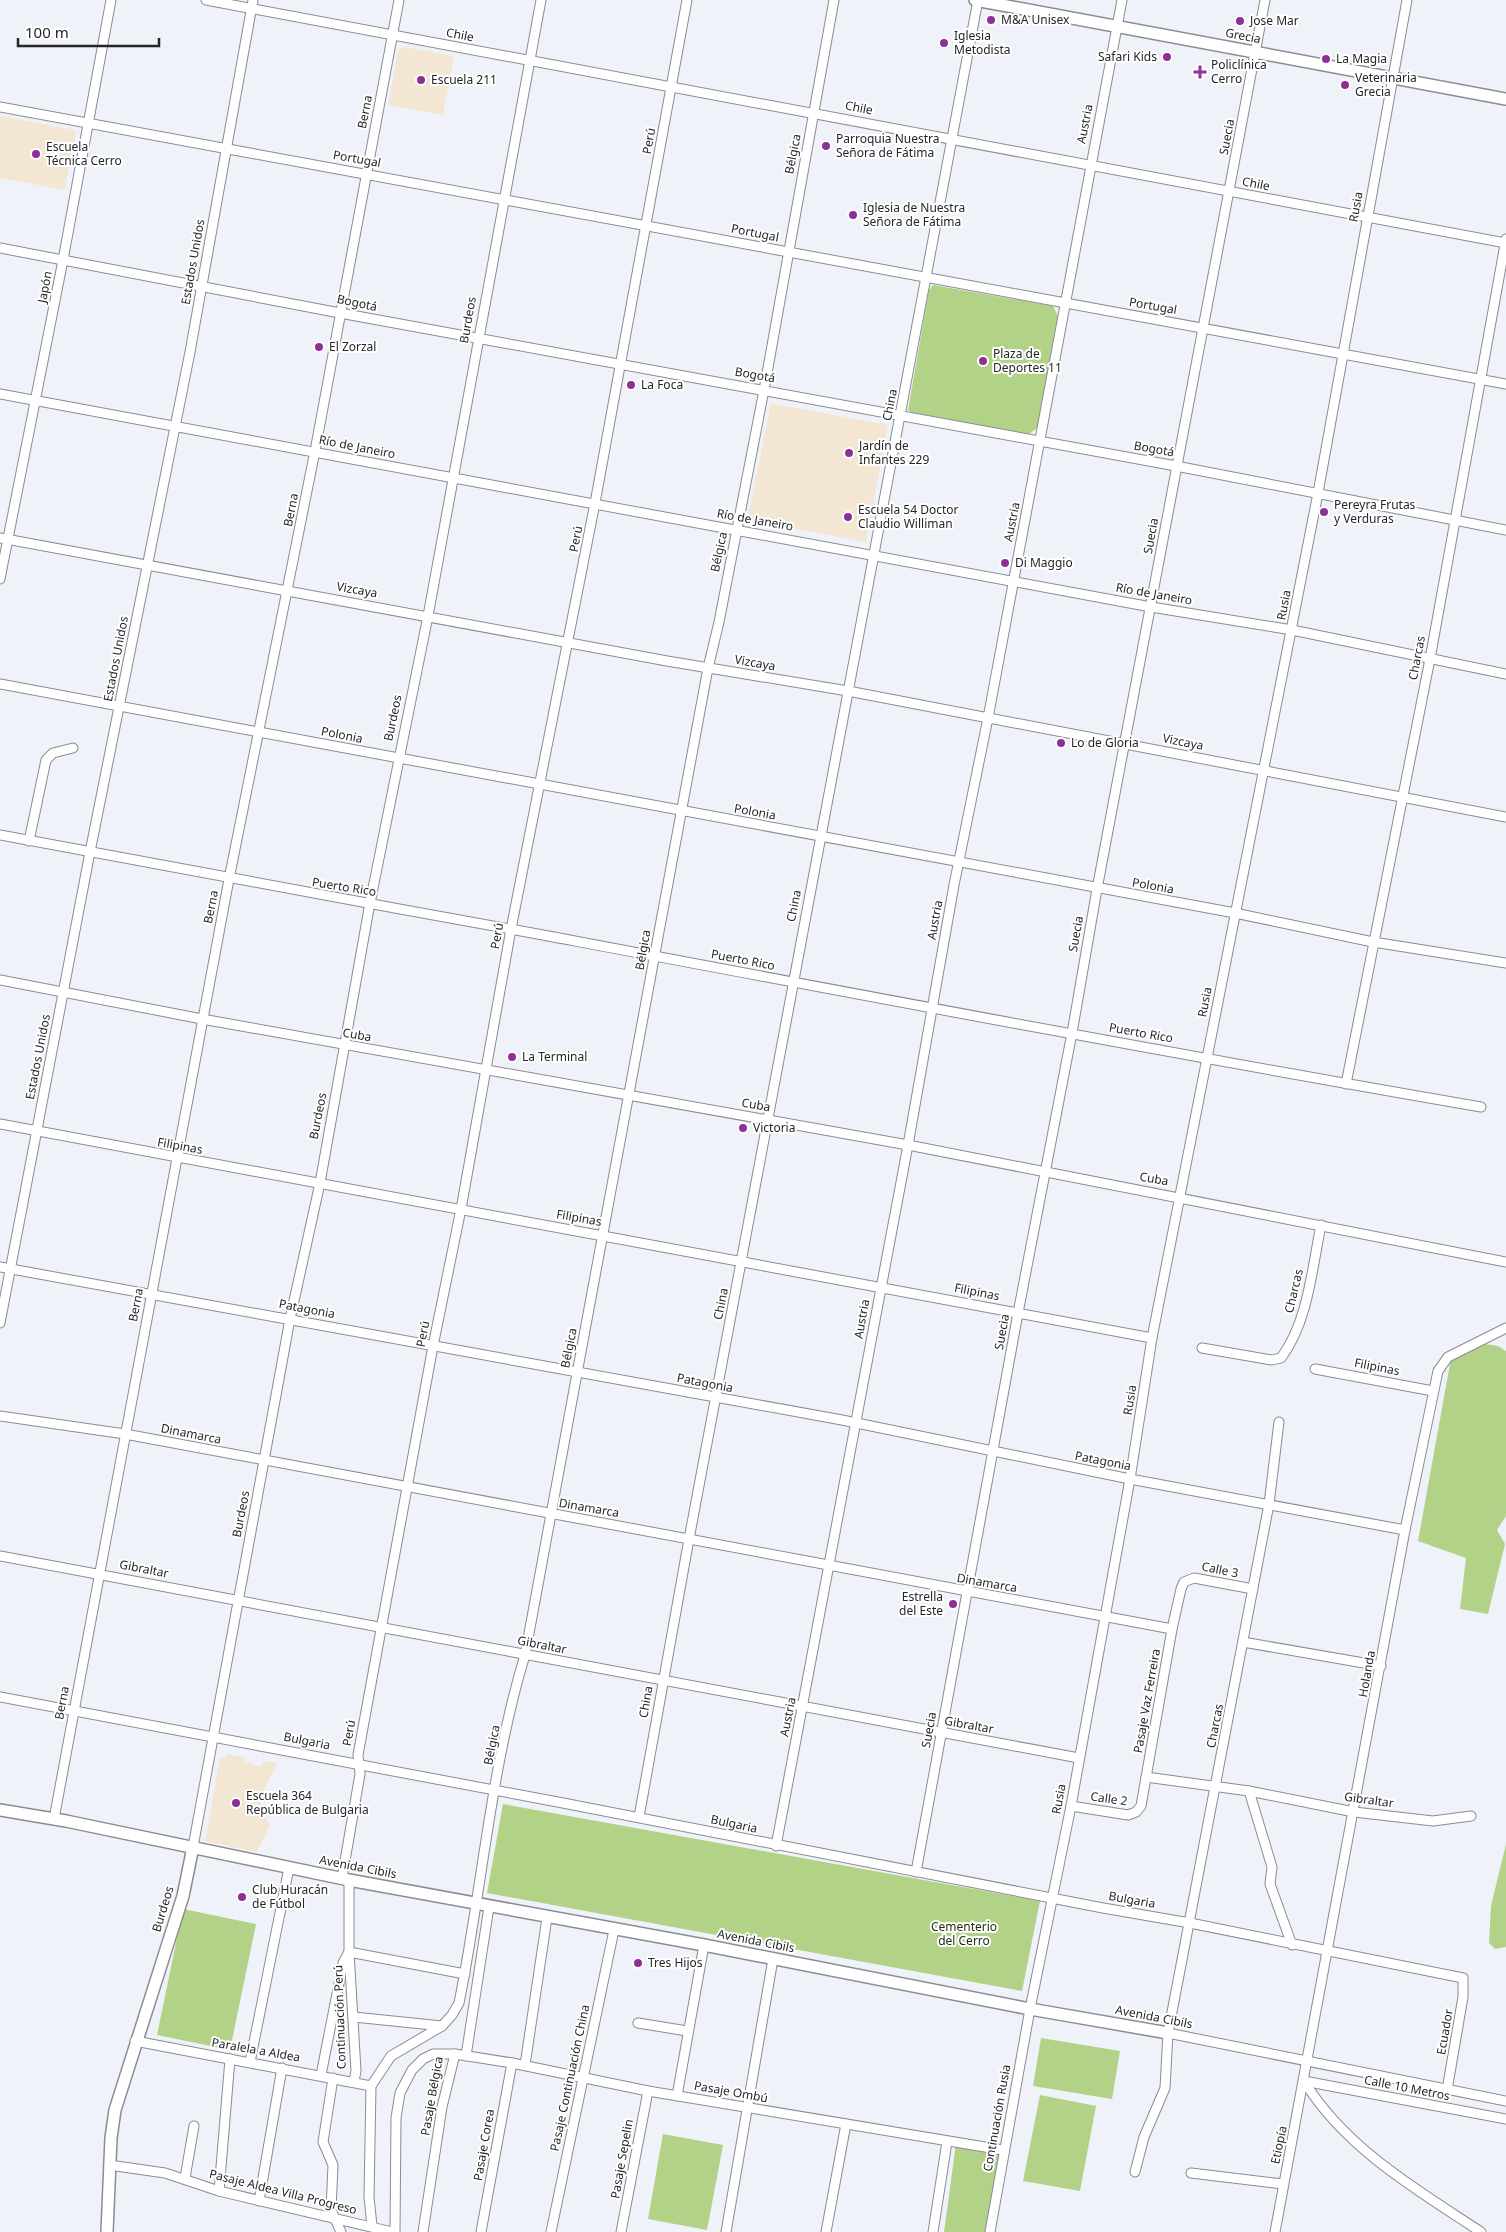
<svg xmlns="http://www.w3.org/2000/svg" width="1506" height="2232" viewBox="0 0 1506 2232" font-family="'Noto Sans',sans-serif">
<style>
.education{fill:#f3e7d3}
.green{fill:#b1d287}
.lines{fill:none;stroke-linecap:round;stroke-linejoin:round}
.minor-casing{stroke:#8a8c93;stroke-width:11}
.tertiary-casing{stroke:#8a8c93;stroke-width:14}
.minor{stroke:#fff;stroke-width:9}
.tertiary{stroke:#fff;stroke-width:11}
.poi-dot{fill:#8e2f98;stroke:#fff;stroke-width:2}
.labels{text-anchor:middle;stroke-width:4;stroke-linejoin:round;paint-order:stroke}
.poi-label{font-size:12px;fill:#252628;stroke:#fff;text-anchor:start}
.street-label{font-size:12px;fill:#252628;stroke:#fff}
.park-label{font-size:12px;fill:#212f0b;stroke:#fff}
</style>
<rect width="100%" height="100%" fill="#f0f2f9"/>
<g class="education">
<path d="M404,47l50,9 -11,59 -55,-10 10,-54z"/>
<path d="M0,116l76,14 -11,60 -65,-12z"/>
<path d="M771,403l117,22 -22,117 -114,-21 -4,-5z"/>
<path d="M226,1754l19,3v4l15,6 5,-6 12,2 -18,37 4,7 -4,3 11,14 -13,28 -52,-11 15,-84 5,1z"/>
</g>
<g class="green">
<path d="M933,285l120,21 5,10 -21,112 -9,7 -116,-22 -4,-3 21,-120z"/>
<path d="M1485,1344l13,2 8,5v165l-9,14 8,14 -17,70 -28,-5 6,-51 -48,-17 34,-188z"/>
<path d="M503,1804l537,97 -18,90 -535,-98z"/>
<path d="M1506,1844v103l-11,2 -6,-6 2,-37z"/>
<path d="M183,1909l73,15 -26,126 -73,-15z"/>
<path d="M1041,2038l79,13 -8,48 -79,-13z"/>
<path d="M1040,2095l56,11 -16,85 -57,-10z"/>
<path d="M663,2134l60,11 -16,85 -59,-11z"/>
<path d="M956,2143l44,8 -15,81h-41z"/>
</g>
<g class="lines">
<defs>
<g id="minor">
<path d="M206,0l1300,243"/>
<path d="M0,107l1506,277"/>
<path d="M0,248l340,65 836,153 330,64"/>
<path d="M0,394l1151,213 141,23 214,44"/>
<path d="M0,538l667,123 181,30 658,126"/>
<path d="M0,579l63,-319 48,-260"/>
<path d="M0,684l1235,229 138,29 133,21"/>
<path d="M0,835c181,35 362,67 543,100 313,59 625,118 938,172"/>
<path d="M29,841l17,-81 7,-7 20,-5"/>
<path d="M0,980l202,39 706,126 598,117"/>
<path d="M1346,1084l84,-425 76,-420"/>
<path d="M0,1124l1152,214"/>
<path d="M0,1267l842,153 288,59 275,51"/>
<path d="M0,1323l90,-471 100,-500 63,-352"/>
<path d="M1202,1348l70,12 9,-2c27,-36 31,-89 40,-133"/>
<path d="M1315,1369l118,22"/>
<path d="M0,1416l125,18 1047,195"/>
<path d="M0,1556l1079,202"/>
<path d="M1243,1642l138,24"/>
<path d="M0,1697l563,106 540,105 87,15 273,55v19l-16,93"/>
<path d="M1146,1777l103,14 105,21 79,9 38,-5"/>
<path d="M1249,1791l23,76 -2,17 22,61"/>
<path d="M1071,1806l57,9 8,-3 5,-6 31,-177 9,-40 3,-7 10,-4 59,11"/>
<path d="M639,1817l50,-278 289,-1539"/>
<path d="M54,1819l175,-940 86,-428 84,-451"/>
<path d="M776,1846l132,-701 46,-260 34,-167 134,-718"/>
<path d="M193,1847l97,-528 30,-136 50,-280 58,-287 113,-616"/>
<path d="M916,1872l102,-559 54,-280 25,-144 168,-889"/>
<path d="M342,1878l18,-104 -2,-19 75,-409 28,-137 50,-280 84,-426 92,-503"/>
<path d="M349,1880v72l7,119 -2,10"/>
<path d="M354,2017l88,9"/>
<path d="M638,2023l49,8"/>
<path d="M1168,2033l338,68"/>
<path d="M135,2041l236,45"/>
<path d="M466,2056l23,-149"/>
<path d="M250,2062l39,-194"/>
<path d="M525,2065l22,-147"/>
<path d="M321,2075l22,-112 6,-11 116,22"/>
<path d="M333,2078l-10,64 10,23 -2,45 10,22"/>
<path d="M1304,2081c41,67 113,109 177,151"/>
<path d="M1304,2081l202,38"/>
<path d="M677,2096l27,-151"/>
<path d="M109,2165l56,8 54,18 173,41"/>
<path d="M1135,2172l9,-35 21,-49 3,-55 101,-529 10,-82"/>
<path d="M1191,2173l92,11"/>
<path d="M185,2178l9,-52"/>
<path d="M219,2191l11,-132"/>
<path d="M259,2201l23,-133"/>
<path d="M372,2226l-3,-29 2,-111 20,-30 51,-30 10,-11 7,-12c23,-114 32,-237 66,-348 61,-329 121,-658 183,-987l11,-46 45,-232 70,-390"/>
<path d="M395,2232l1,-114 4,-25 12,-23 11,-11 10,-5h22l57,9 136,28 355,59"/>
<path d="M423,2232l19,-125 13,-53"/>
<path d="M481,2232l31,-169"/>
<path d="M551,2232l63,-302"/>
<path d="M621,2232l27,-141"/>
<path d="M726,2232l47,-273"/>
<path d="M826,2232l20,-108"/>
<path d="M933,2232l14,-90"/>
<path d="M990,2232l40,-223 41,-203 59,-327 22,-141 166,-845 89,-493"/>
<path d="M1275,2232l130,-702 33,-159 10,-14 58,-29"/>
</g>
<g id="tertiary">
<path d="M975,0l531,99"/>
<path d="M0,1810l66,11 283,59 355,65 326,64 138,24"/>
<path d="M107,2232l4,-94 4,-28 68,-214 10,-49"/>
</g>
</defs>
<use href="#minor" class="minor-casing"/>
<use href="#tertiary" class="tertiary-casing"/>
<use href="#minor" class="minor"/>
<use href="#tertiary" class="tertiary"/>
</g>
<g class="poi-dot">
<circle cx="991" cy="20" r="5"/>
<circle cx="1240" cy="21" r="5"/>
<circle cx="944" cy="43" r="5"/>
<circle cx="1167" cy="57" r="5"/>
<circle cx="1326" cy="59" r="5"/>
<path d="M1197.5 64.5h5v5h5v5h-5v5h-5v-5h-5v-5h5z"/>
<circle cx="421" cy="80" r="5"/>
<circle cx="1345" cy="85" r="5"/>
<circle cx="826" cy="146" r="5"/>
<circle cx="36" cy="154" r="5"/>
<circle cx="853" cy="215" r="5"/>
<circle cx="319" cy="347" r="5"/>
<circle cx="983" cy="361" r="5"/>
<circle cx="631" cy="385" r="5"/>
<circle cx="849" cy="453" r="5"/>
<circle cx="1324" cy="512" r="5"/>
<circle cx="848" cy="517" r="5"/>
<circle cx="1005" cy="563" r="5"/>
<circle cx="1061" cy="743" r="5"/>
<circle cx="512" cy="1057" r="5"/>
<circle cx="743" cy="1128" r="5"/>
<circle cx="953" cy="1604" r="5"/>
<circle cx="236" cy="1803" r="5"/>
<circle cx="242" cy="1897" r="5"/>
<circle cx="638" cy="1963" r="5"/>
</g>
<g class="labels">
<g class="poi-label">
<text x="1001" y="24">M&amp;A Unisex</text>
<text x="1250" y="25">Jose Mar</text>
<text x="954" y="40">Iglesia<tspan x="954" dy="14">Metodista</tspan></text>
<text x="1157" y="61" text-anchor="end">Safari Kids</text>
<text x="1336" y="63">La Magia</text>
<text x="1211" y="69">Policlínica<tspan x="1211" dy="14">Cerro</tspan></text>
<text x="1355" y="82">Veterinaria<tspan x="1355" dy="14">Grecia</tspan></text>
<text x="431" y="84">Escuela 211</text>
<text x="836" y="143">Parroquia Nuestra<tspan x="836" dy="14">Señora de Fátima</tspan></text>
<text x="46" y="151">Escuela<tspan x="46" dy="14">Técnica Cerro</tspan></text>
<text x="863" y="212">Iglesia de Nuestra<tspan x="863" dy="14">Señora de Fátima</tspan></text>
<text x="329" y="351">El Zorzal</text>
<text x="993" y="358">Plaza de<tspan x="993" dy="14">Deportes 11</tspan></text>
<text x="641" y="389">La Foca</text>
<text x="859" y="450">Jardín de<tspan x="859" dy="14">Infantes 229</tspan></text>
<text x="1334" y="509">Pereyra Frutas<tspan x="1334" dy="14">y Verduras</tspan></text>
<text x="858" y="514">Escuela 54 Doctor<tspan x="858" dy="14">Claudio Williman</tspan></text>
<text x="1015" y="567">Di Maggio</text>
<text x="1071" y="747">Lo de Gloria</text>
<text x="522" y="1061">La Terminal</text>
<text x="753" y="1132">Victoria</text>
<text x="943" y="1601" text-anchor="end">Estrella<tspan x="943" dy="14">del Este</tspan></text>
<text x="246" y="1800">Escuela 364<tspan x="246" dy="14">República de Bulgaria</tspan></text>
<text x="252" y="1894">Club Huracán<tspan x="252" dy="14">de Fútbol</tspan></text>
<text x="648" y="1967">Tres Hijos</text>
</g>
<g class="street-label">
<text transform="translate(460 35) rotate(11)" y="4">Chile</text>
<text transform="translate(1243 36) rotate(11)" y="4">Grecia</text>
<text transform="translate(859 108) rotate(11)" y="4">Chile</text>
<text transform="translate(365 112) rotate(-79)" y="4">Berna</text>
<text transform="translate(1085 124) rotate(-79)" y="4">Austria</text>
<text transform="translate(1227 137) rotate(-79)" y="4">Suecia</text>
<text transform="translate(649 141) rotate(-80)" y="4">Perú</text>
<text transform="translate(793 154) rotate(-79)" y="4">Bélgica</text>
<text transform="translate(357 159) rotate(10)" y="4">Portugal</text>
<text transform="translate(1256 184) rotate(11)" y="4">Chile</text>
<text transform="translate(1356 207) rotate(-80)" y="4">Rusia</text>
<text transform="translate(755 233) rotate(11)" y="4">Portugal</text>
<text transform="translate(193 262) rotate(-80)" y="4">Estados Unidos</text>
<text transform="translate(45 287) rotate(-79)" y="4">Japón</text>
<text transform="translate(357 303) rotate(12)" y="4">Bogotá</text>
<text transform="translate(1153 306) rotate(10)" y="4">Portugal</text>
<text transform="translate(468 320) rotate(-80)" y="4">Burdeos</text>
<text transform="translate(755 375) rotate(10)" y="4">Bogotá</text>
<text transform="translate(890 405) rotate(-79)" y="4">China</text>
<text transform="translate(357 447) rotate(11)" y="4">Río de Janeiro</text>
<text transform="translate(1154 449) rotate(10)" y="4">Bogotá</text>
<text transform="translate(291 510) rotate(-79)" y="4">Berna</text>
<text transform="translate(755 520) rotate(10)" y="4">Río de Janeiro</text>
<text transform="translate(1012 522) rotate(-79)" y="4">Austria</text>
<text transform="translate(1151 536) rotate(-80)" y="4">Suecia</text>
<text transform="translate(576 539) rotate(-79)" y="4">Perú</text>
<text transform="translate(719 552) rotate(-78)" y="4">Bélgica</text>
<text transform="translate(357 590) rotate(10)" y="4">Vizcaya</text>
<text transform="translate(1154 594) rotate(10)" y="4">Río de Janeiro</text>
<text transform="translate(1284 605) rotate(-79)" y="4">Rusia</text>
<text transform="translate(1417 658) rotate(-79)" y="4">Charcas</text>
<text transform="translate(116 659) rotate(-79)" y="4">Estados Unidos</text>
<text transform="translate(755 663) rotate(10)" y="4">Vizcaya</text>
<text transform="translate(393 718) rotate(-78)" y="4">Burdeos</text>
<text transform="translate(342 735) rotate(11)" y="4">Polonia</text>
<text transform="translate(1183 742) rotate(11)" y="4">Vizcaya</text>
<text transform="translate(755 812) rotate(10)" y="4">Polonia</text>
<text transform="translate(1153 886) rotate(10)" y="4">Polonia</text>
<text transform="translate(344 887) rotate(9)" y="4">Puerto Rico</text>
<text transform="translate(794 906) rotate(-79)" y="4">China</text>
<text transform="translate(211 907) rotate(-79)" y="4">Berna</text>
<text transform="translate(935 920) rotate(-80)" y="4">Austria</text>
<text transform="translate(1076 934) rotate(-80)" y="4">Suecia</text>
<text transform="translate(497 936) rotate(-80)" y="4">Perú</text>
<text transform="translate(643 950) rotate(-80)" y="4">Bélgica</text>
<text transform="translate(743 960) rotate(11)" y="4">Puerto Rico</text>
<text transform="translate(1205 1002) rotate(-79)" y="4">Rusia</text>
<text transform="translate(1141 1033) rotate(10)" y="4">Puerto Rico</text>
<text transform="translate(357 1035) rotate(10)" y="4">Cuba</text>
<text transform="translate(38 1057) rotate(-79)" y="4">Estados Unidos</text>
<text transform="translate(756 1105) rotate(10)" y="4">Cuba</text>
<text transform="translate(318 1116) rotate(-79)" y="4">Burdeos</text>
<text transform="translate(180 1146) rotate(10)" y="4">Filipinas</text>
<text transform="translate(1154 1179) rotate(10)" y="4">Cuba</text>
<text transform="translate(579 1218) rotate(10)" y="4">Filipinas</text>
<text transform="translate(1294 1291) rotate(-77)" y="4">Charcas</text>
<text transform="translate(977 1292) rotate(11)" y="4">Filipinas</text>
<text transform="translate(721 1304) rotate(-79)" y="4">China</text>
<text transform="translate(136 1305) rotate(-79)" y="4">Berna</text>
<text transform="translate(307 1309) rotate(11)" y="4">Patagonia</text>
<text transform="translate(862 1319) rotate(-80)" y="4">Austria</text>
<text transform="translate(1002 1332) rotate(-80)" y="4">Suecia</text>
<text transform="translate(423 1334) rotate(-79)" y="4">Perú</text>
<text transform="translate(569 1348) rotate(-79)" y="4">Bélgica</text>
<text transform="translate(1377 1367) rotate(11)" y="4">Filipinas</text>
<text transform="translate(705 1383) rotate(11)" y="4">Patagonia</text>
<text transform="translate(1130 1400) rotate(-81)" y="4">Rusia</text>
<text transform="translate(191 1434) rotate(11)" y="4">Dinamarca</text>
<text transform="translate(1103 1461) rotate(11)" y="4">Patagonia</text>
<text transform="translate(589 1508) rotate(10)" y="4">Dinamarca</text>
<text transform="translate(241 1514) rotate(-79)" y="4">Burdeos</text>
<text transform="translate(144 1569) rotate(11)" y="4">Gibraltar</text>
<text transform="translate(1220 1570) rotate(11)" y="4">Calle 3</text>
<text transform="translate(987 1583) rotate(10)" y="4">Dinamarca</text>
<text transform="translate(542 1645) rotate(11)" y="4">Gibraltar</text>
<text transform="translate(1367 1674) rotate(-80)" y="4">Holanda</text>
<text transform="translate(1147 1701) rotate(-80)" y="4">Pasaje Vaz Ferreira</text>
<text transform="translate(646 1702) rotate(-80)" y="4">China</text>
<text transform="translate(62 1703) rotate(-80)" y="4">Berna</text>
<text transform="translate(788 1717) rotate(-79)" y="4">Austria</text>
<text transform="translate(969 1725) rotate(10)" y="4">Gibraltar</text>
<text transform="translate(1215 1726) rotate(-79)" y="4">Charcas</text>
<text transform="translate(929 1730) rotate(-80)" y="4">Suecia</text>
<text transform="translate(349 1733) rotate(-80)" y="4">Perú</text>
<text transform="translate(307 1741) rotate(11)" y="4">Bulgaria</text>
<text transform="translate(492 1745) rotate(-79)" y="4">Bélgica</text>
<text transform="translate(1059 1799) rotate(-79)" y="4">Rusia</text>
<text transform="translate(1109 1799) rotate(8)" y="4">Calle 2</text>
<text transform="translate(1369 1800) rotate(8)" y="4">Gibraltar</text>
<text transform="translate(734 1824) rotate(12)" y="4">Bulgaria</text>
<text transform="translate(358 1867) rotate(11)" y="4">Avenida Cibils</text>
<text transform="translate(1132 1900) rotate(10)" y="4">Bulgaria</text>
<text transform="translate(163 1909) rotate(-73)" y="4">Burdeos</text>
<text transform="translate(756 1941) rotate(11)" y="4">Avenida Cibils</text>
<text transform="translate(340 2017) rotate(-92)" y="4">Continuación Perú</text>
<text transform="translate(1154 2017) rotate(11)" y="4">Avenida Cibils</text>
<text transform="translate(1445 2032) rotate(-80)" y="4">Ecuador</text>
<text transform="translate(256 2050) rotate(10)" y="4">Paralela a Aldea</text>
<text transform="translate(570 2078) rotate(-78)" y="4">Pasaje Continuación China</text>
<text transform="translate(1407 2088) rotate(11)" y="4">Calle 10 Metros</text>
<text transform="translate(731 2092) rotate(10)" y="4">Pasaje Ombú</text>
<text transform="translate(432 2096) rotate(-80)" y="4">Pasaje Bélgica</text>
<text transform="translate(997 2118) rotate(-80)" y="4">Continuación Rusia</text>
<text transform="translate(484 2145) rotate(-80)" y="4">Pasaje Corea</text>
<text transform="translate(1279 2145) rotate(-78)" y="4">Etiopía</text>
<text transform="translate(622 2159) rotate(-80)" y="4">Pasaje Sepelin</text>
<text transform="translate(283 2192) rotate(14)" y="4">Pasaje Aldea Villa Progreso</text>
</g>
<g class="park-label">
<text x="964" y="1931">Cementerio<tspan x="964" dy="14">del Cerro</tspan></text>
</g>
</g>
<path d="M18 38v8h141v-8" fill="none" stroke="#252628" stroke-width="2.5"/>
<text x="25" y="38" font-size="15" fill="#252628" stroke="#ffffff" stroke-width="4" paint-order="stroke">100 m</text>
</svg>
